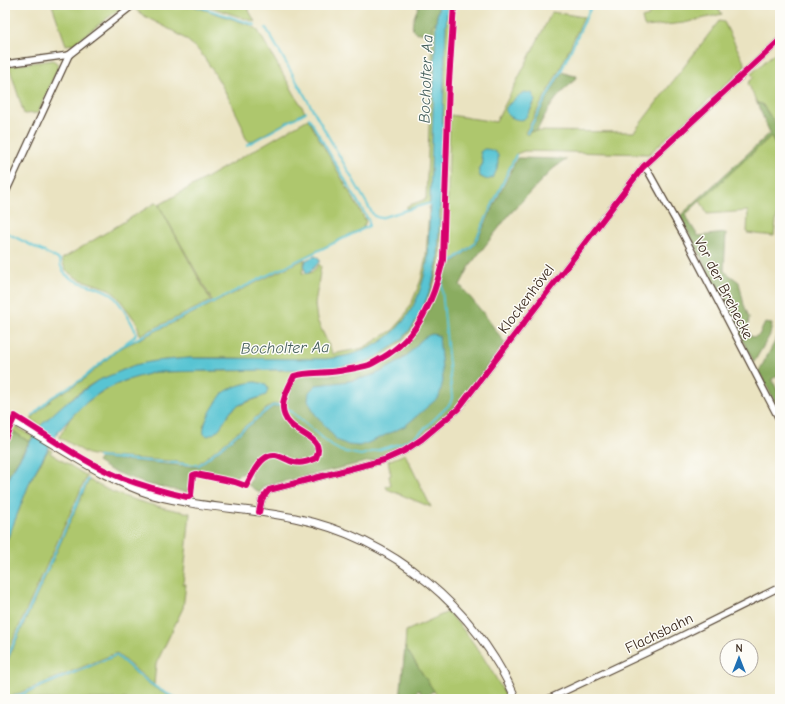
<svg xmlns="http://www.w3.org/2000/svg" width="785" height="704" viewBox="0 0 785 704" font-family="'Comic Neue',sans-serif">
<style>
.green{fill:#aec76d;stroke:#747846;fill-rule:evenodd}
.forest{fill:#8aac60;stroke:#626b3f;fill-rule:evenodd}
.water{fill:#59c4d3;stroke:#4a7778}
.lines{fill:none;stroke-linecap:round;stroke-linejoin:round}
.stream{stroke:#59c4d3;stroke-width:2}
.minor-casing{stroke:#554636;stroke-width:8}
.tertiary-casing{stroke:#554636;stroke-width:9}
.minor{stroke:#fff;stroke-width:5.5}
.tertiary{stroke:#fff;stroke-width:7}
.cycleway-casing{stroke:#fdfcf7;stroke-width:8}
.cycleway{stroke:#d6006c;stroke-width:6}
.labels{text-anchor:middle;stroke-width:3;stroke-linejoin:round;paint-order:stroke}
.street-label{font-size:15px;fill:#3b2a1e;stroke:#fdfcf7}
.water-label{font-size:16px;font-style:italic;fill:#46605d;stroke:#fdfcf7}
</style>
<rect width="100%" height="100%" fill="#fdfcf7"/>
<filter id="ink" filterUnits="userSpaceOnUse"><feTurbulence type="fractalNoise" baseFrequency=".025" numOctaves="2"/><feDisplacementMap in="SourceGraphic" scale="8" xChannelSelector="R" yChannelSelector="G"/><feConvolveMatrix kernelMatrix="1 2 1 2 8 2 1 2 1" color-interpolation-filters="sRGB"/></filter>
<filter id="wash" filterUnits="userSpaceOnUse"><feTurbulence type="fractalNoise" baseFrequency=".012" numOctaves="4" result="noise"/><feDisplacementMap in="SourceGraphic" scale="16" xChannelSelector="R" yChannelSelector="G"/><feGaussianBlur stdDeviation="0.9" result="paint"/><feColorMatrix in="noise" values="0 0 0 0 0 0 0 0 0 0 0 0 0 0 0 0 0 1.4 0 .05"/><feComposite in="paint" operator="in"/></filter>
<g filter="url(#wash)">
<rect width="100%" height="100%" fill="#eae3c1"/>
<g class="green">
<path d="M52,5h73l-52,39 -7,1z"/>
<path d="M139,5h51l60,20 7,4 48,83 -55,30c-7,-4 -6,-12 -9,-19 -11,-23 -23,-46 -38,-67 -8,-11 -22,-21 -34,-27 -12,-7 -24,-11 -34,-20z"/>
<path d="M204,5h42l9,17z"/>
<path d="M448,5h5l-13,255c-10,46 -25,82 -70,102 -6,3 -14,4 -20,5 -6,1 -12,3 -18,4 -14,1 -27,-1 -40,3l-11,29 -10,2 -73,59 -3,1 -22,-4 -76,-5 -9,-2 -29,-17c5,-7 9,-17 15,-23 23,-24 51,-35 81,-42 40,-1 79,-1 119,-2 18,0 37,1 54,-1 69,-9 98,-44 110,-110l8,-233zM255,382l11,3 -5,12 -24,9 -10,10 -24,10 15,-25z"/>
<path d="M647,5h69l6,9 -38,9 -39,4 -1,-1 -2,-8 7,-2z"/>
<path d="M552,12l32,5 -24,52 -35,64 3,2 1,-4 105,1 85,-111 5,1 21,42v3l-96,87 -125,-3 -8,3 -43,90 -27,21 4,-150 46,7zM521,94l13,10 -4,7 -13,8 -7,-3 -2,-12 8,-4zM481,157l16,10 -4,10h-13l-1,-2v-5l4,-7z"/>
<path d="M436,22l-6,178 -1,3 -22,6v-3l19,-7 6,-141v-34z"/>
<path d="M780,48v88l-3,-10 -15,-22 -5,-1 -9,-20 6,-6 -3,-3z"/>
<path d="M53,60l6,5 -21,48 -14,1 -15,-48z"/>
<path d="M308,119l58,102 -3,7 -150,74 -54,-97z"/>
<path d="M771,136l9,20v59h-3l-3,21 -27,-3 1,-22 -41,3 -7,-14z"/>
<path d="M157,202l54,99 -71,34 -3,-12 -20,-27 -8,-7 -30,-10 -7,-4 -7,-6 -3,-10z"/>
<path d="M429,206l1,6c-1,17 0,35 -3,52 -8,47 -34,82 -82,93 -21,4 -43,2 -64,2 -48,0 -98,-5 -145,6 -6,1 -13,5 -19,8 -7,3 -14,5 -20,8 -21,12 -39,29 -57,45l-9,-7 22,-21 29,-17 37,-32 186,-90 -3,14c9,2 12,-2 17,-9l2,2 -6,38 2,16 16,34 30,-6 30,-18 9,-10 10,-18 9,-22 5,-23 3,-46 -1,-4z"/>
<path d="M12,425h1l20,12 -4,5 -19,-13z"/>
<path d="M49,449l3,1 -2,3 37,23 -82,182v-114l5,-11 21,-54z"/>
<path d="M405,454l26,53 -44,-18 -1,-3 5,-1 -2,-9 2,-1 -3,-14z"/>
<path d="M89,480c30,18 67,27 101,33l-7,71h3l-3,24 -27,56 -2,21 -38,-32 -111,46v-33z"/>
<path d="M448,612c24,26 43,55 59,87h-68l-34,-52 1,-16z"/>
<path d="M116,656c19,16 37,35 61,43h-164z"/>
</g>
<g class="forest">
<path d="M419,5h20l-3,17 -4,3 -1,8c-4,0 -12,1 -16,-1 -7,-5 2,-21 4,-27z"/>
<path d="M562,72l8,3 7,1c-4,6 -8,10 -13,14 -12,12 -20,26 -27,41h-8z"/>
<path d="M757,103l5,1 15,22 3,10v20l-9,-20 -86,79 13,21 28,-3 -2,38 15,11 5,23 5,12 -1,10 2,9 4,1 5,-2 6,-12 7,1 -2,11 -16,27 -74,-146 90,-83z"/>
<path d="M517,158l50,1 -13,9 -17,17 -28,30 -38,49 -11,21 24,29 21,29 -50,66 -37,29 -35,20 -120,28 -3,7 -12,-8 5,-9 -7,-3 -9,2 -3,6 -14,-6 -24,-2c-7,3 -6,13 -6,20l-44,-9 -38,-15 -11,-7 3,-4 98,9 75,-60 8,-1 3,2 11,-29 9,-4h29l22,-4 19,-5 19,-12 13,-11 11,-12 13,-24 9,-22 3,-14 33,-26zM439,337l4,44 -23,32 -15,13 -46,20 -11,-1 -32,-60 24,-2 30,-7 21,-9 20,-15 9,-11z"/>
<path d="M780,332v43l-8,4 8,17v16l-21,-41z"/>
<path d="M10,429l19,13 -24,40v-37z"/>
<path d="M405,647l29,44 -11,6 -4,-7 -14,9h-5z"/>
</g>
<g class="water">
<path d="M439,5h9l-2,21 -8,233 -7,29 -10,24 -8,14 -11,13 -9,7 -15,10 -11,5 -11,3 -29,5 -172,3 -31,9 -23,11 -13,9 -15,14 -16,18 -26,46 -21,54 -5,11v-57l5,-13 30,-48 24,-22 33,-23 38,-16 20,-4 34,-3 137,1c62,-6 93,-41 102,-102l8,-235z"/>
<path d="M524,92l8,1 3,7c-1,4 -8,17 -11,19 -6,3 -20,-3 -18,-11 0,-2 16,-15 18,-16z"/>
<path d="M484,149c5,0 11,1 14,6 1,12 -4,34 -19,20v-5l4,-7 -3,-11z"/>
<path d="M315,256l4,2 1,3 -11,12h-3l-2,-6 2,-7z"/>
<path d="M433,334l6,2 4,45 -4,16 -34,29 -37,17 -9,3 -11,-1 -11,-5 -22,-26 -7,-14 1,-8 7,-7c26,-3 51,-4 74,-18 8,-4 17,-10 22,-17 7,-7 11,-14 21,-16z"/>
<path d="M255,382l11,2 2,5 -2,6c-9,4 -21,6 -30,12 -11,7 -13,25 -28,29l-4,-2c-3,-11 12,-31 18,-40 9,-7 22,-11 33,-12z"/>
</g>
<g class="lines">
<g class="stream">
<path d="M194,5l61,20"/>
<path d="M266,28l108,188 6,2 47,-14h4"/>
<path d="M527,133l34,-62 31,-66"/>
<path d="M247,145l59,-33"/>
<path d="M5,232l55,28c0,3 1,7 2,9 7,16 36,15 49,25 7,5 23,31 25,39l-1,3 -11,8"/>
<path d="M286,407l46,39 9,5 20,4 41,-12 16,-8 32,-31 2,-6 -10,-109c0,-6 0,-12 1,-17 2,-8 24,-21 31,-28l42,-89"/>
<path d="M33,415l19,-18 29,-17 39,-33 249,-121v-5l-60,-103"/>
<path d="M98,457l101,8 73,-59 7,-1"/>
<path d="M5,663l83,-184"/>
<path d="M10,699l106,-44c20,17 39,36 64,44"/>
</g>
</g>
</g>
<g filter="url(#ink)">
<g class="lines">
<defs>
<g id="minor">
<path d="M5,64l64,-9"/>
<path d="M643,167l5,4 35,63 97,187"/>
<path d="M5,194l64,-139 64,-50"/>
<path d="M259,512l3,-13 7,-9 115,-30 20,-9 18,-12 36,-30 185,-242 137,-127"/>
<path d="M548,699l113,-53 119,-59"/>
</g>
<path id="tertiary" d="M5,417c50,25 94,61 148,78 47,13 95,13 142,23 98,20 181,90 221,181"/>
</defs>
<use href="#minor" class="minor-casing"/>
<use href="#tertiary" class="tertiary-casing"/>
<use href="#minor" class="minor"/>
<use href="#tertiary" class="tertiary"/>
<defs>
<g id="cycleway">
<path d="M5,438l10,-22c35,21 69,47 107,62 21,8 43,14 65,19h2l2,-2 2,-20 3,-1 39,8 11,4c5,-9 10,-22 19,-28 11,-8 19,2 29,4 8,2 15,-1 22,-4 12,-25 -32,-22 -33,-50 -1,-10 7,-23 11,-32 14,-5 30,-2 45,-5 10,-2 21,-3 30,-6 5,-2 9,-5 13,-7 37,-21 52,-59 61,-98l6,-178 5,-77"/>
<path d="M259,512l3,-13 7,-9 115,-30 20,-9 18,-12 36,-30 185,-242 137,-127"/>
</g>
</defs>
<use href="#cycleway" class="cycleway-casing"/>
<use href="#cycleway" class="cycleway"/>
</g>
</g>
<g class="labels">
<g class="street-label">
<text transform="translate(724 288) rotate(63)" y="5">Vor der Brehecke</text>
<text transform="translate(526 299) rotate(-53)" y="5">Klockenhövel</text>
<text transform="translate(659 633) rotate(-26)" y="5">Flachsbahn</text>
</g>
<g class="water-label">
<text transform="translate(425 79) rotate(-88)" y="6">Bocholter Aa</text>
<text transform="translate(285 347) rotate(-1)" y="6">Bocholter Aa</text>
</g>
</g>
<rect width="785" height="704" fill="none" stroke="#fdfcf7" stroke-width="20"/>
<g transform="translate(739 658)"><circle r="19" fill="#fdfcf7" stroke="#afa8a0"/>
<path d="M0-3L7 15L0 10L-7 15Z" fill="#1f6fb2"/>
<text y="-6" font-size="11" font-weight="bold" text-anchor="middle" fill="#3b2a1e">N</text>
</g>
</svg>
